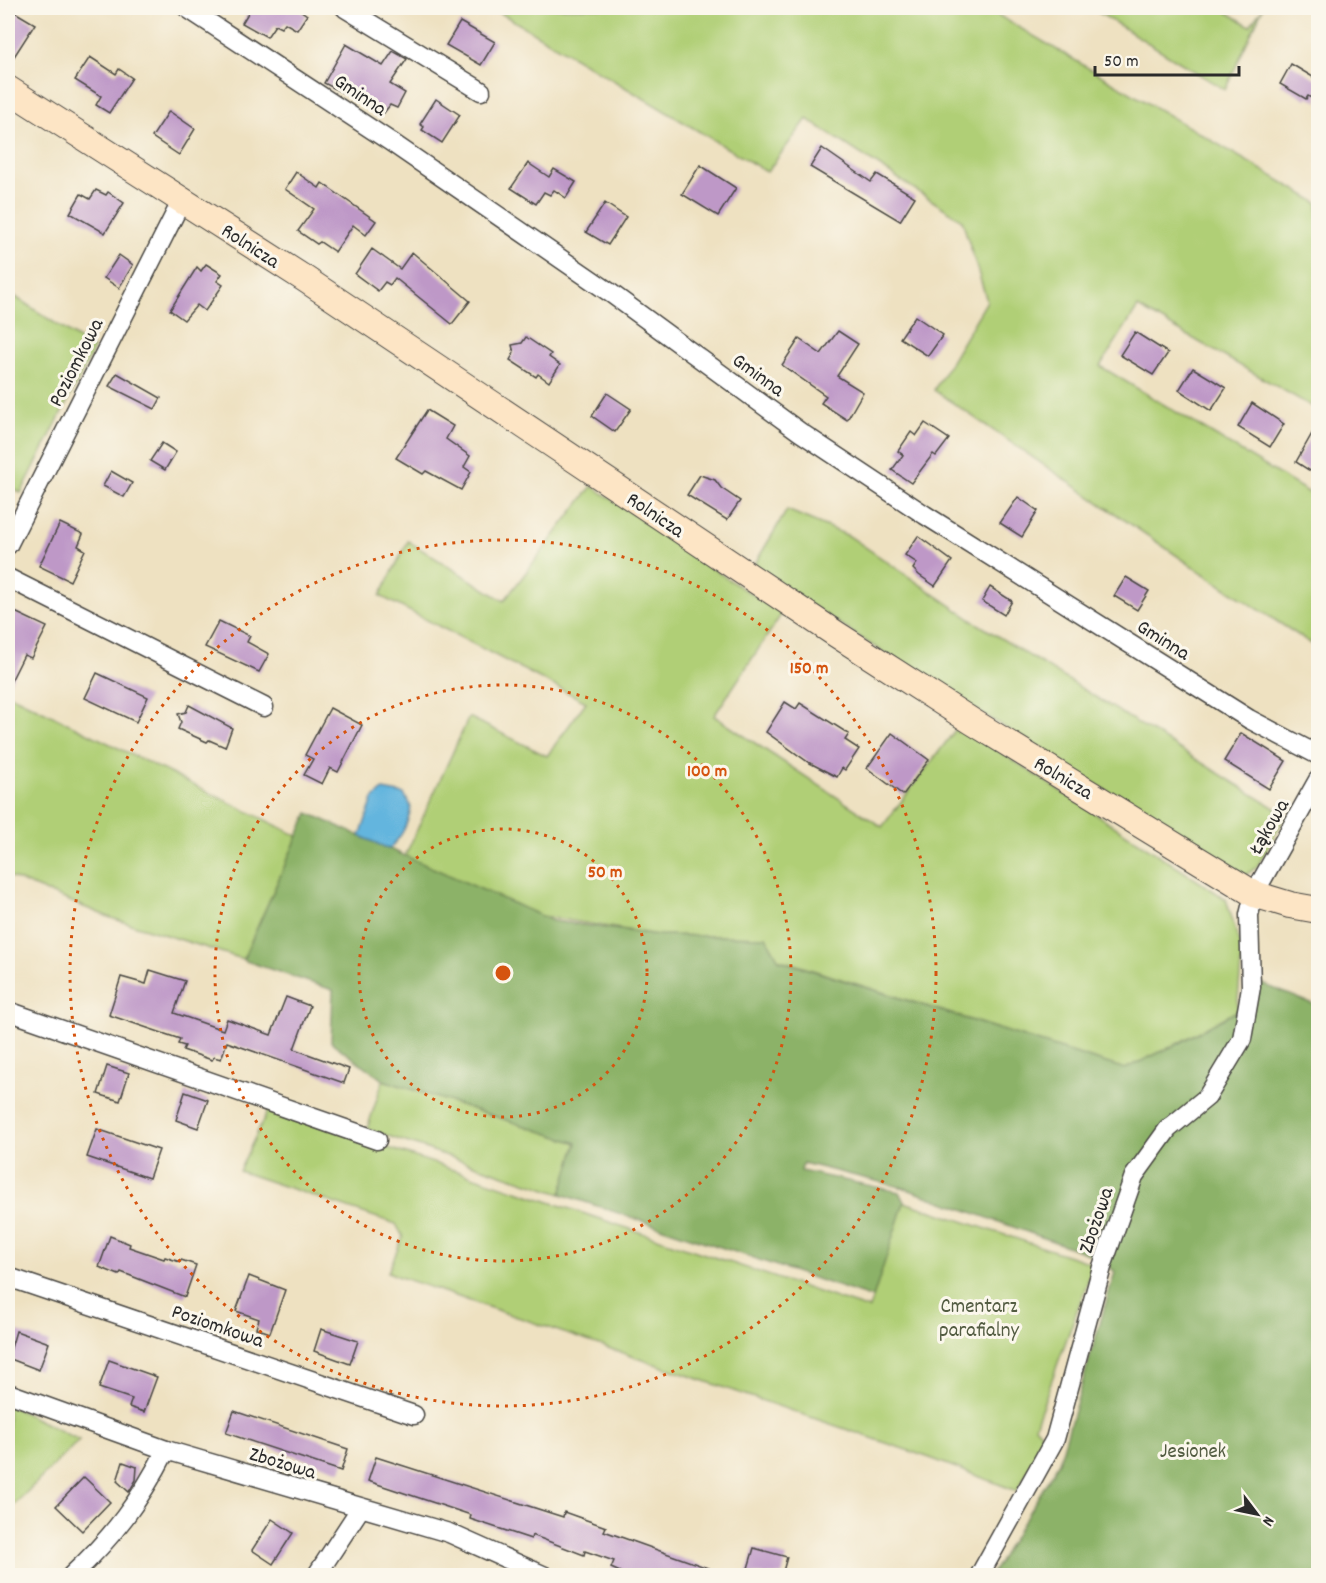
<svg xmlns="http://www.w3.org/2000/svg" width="1326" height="1583" viewBox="0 0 1326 1583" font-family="Dekko,sans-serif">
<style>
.green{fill:#b0cf76;stroke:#6e7d50;stroke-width:1.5}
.forest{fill:#8cb267;stroke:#5c6e49;stroke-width:1.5}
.water{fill:#63b5de;stroke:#477084;stroke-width:1.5}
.building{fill:#be98c7}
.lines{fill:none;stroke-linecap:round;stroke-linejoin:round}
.street-casing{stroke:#484642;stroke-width:21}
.secondary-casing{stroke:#484642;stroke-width:28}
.street{stroke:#fff;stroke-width:18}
.secondary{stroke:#fde5c5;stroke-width:26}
.ring{fill:none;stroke:#d5540f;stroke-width:3;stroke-dasharray:3 6}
.labels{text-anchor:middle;stroke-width:6;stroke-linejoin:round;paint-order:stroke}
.street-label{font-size:21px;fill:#2b2b2b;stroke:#fbf7ec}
.park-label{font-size:21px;fill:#535c42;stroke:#fbf7ec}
.centre{fill:#d5540f;stroke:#fbf7ec;stroke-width:3}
.ring-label{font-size:18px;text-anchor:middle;font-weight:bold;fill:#d5540f;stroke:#fbf7ec;stroke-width:6;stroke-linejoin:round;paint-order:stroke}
</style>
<rect width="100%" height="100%" fill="#fbf7ec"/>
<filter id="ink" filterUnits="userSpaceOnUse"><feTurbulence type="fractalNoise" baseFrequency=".0167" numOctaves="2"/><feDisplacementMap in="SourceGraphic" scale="12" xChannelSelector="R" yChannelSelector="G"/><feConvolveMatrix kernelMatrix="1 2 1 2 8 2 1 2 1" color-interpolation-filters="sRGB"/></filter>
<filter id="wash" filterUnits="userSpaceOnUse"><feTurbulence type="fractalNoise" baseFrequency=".008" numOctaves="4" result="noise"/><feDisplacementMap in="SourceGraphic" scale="24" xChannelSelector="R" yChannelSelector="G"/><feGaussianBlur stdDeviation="1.35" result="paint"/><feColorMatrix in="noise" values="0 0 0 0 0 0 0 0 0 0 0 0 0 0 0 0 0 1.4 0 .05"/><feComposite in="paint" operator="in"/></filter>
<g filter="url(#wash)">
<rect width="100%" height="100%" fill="#eee1c1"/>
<g class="green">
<path d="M492,8h494l332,195v207l-180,-103 -38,59 218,132v150l-120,-78 -264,-180 53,-89 -25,-81 -155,-101 -40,53z"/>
<path d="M1091,8h129l30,18 13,-18 -38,82z"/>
<path d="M8,292l86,57 -73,144 -13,-7z"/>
<path d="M592,486l148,101 43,25 -69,104 168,111 77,-102 267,174 16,53 -5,59 -60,33 -52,25 -347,-110 -12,-22 -108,-2 -116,-19 -137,-60 64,-139 78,39 39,-54 -206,-106 28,-55 96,60z"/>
<path d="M787,510l62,26 129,88 308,191 -29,52 -13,9 -377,-234 -114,-75z"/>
<path d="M8,694l290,142 -55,123 -132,-41 -103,-42z"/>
<path d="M383,1080l194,63 -16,51 -194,-65z"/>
<path d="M269,1108l600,201 35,-107 190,62 -59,162 11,12 -29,53 -87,-33 -530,-181 -12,-5 15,-35 -7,-13 -157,-53z"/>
<path d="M8,1405l71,35 -71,71z"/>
</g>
<path class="forest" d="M308,813l245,108 105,14 108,2 13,23 346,109 52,-25 60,-33 23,-28 58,23v569h-327l68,-113 56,-190 -15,-14 -196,-70 -101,-25 -2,8 98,21 5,10 -31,96 -312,-104 16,-51 -194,-63 -52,-38 2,-52 -90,-30z"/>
<path class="water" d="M383,790l21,4 7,13c-3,18 -9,29 -22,42l-29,-13 13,-37z"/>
<g id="blocks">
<g class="building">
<path d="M8,8l27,16 -27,42z"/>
<path d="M251,8h46l10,7 -10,15 -12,-7 -4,5 -6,-3 -8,12 -25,-14z"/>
<path d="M460,22l35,20 -14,23 -35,-20z"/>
<path d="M346,44l37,22 10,-15 14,8 -17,25 15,9 -8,15 -7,-3 -7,9 -59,-31z"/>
<path d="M90,57l26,17 3,-5 13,9 -23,35 -13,-8 5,-9 -26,-16z"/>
<path d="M1291,64l27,16v22l-10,-6 -2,3 -26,-15z"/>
<path d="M436,99l24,16 -18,28 -20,-13 2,-3 -4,-3z"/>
<path d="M169,111l26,18 -16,26 -27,-18z"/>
<path d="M822,148l49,34 6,-8 38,23 -15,24 -90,-54z"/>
<path d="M528,163l21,14 5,-8 22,13 -10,16 -12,-8 -4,5 -6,-3 -8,12 -25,-16z"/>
<path d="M700,165l36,23 -18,28 -36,-22z"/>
<path d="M296,172l23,16 3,-5 54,38 -10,14 -13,-10 -18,27 -15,-10 -3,2 -19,-13 16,-22 -29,-20z"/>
<path d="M96,190l10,5 2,-3 16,11 -19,30 -35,-20 11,-19 9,5z"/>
<path d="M605,203l21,14 -18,28 -22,-13z"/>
<path d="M372,249l28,20 12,-17 58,49 -18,23 -57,-46 -5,7 -5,-3 -7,9 -23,-17z"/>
<path d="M119,255l14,10 -14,23 -15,-10z"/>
<path d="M206,264l16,10 -5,7 6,4 -18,26 -8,-6 -13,15 -14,-10 27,-43 4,4z"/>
<path d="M915,316l28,19 -15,21 -28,-18z"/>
<path d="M838,331l20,13 -21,32 26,16 -16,28 -26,-17 5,-7 -44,-31 17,-26 22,15z"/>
<path d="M1135,332l33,21 -15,22 -33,-20z"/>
<path d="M526,337l25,17 -2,3 11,8 -11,17 -11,-8 -2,3 -26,-17 4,-7 -2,-8 10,-2z"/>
<path d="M1193,368l33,20 -15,23 -32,-21z"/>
<path d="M117,373l44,25 -6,11 -46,-23z"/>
<path d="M607,393l24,16 -16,23 -23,-16z"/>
<path d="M1252,403l32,21 -14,23 -32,-20z"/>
<path d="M427,410l26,16 -7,13 24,17 -6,11 7,5 -10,18 -35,-19 -3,3 -27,-16z"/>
<path d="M925,423l24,16 -13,17 -3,-2 -22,29 -19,-13 11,-15 -5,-4 13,-19 5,4z"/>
<path d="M1318,423v53l-22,-14z"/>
<path d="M162,443l14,9 -11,18 -15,-9z"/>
<path d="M111,471l21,12 -8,14 -21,-11z"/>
<path d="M700,475l15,5 6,8 19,13 -13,19 -40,-25z"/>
<path d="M1018,497l20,14 -16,26 -22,-14z"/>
<path d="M60,523l23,11 -5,12 7,4 -15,31 -31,-15z"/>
<path d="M918,536l34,25 -17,25 -16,-11 -6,-6 4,-6 -12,-8z"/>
<path d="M1126,577l23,14 -12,19 -23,-14z"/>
<path d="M990,587l22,14 -8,14 -22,-14z"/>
<path d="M15,612l32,15 -16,31 -7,-3 -16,32v-58z"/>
<path d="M219,621l31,15 -3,6 22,12 -10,18 -54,-25z"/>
<path d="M97,673l51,24 -12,25 -51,-24z"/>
<path d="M785,702l11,7 4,-6 49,31 -4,6 14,9 -14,21 -3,-2 -5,9 -29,-15 -42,-30z"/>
<path d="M189,705l43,23 -7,19 -16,-7 -2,2 -29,-13 3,-7 -3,-8 8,-2z"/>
<path d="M330,708l32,17 -24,47 -8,-4 -8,16 -18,-9 9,-16 -8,-4z"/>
<path d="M892,733l37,27 -26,35 -36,-27z"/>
<path d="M1241,733l45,28 -17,28 -45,-28z"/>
<path d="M150,970l35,11 -11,32 49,17 4,-11 44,16 15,-38 24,9 -16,43 55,20 -5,14 -117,-41 -6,17 -7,-2 -2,3 -29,-10 2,-4 -7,-2 2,-5 -71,-24 12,-38 25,7z"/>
<path d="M107,1066l22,7 -9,28 -22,-7z"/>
<path d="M185,1092l23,8 -10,28 -22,-8z"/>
<path d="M97,1129l62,21 -10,28 -62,-21z"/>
<path d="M110,1236l20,8 -1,3 35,12 1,-2 15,5 1,-2 15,5 -11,32 -64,-25 -2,3 -20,-8z"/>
<path d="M249,1276l36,14 -15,43 -14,-5 3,-9 -23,-8z"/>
<path d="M321,1329l37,12 -8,23 -36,-13z"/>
<path d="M16,1331l33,12 -10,27 -31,-12z"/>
<path d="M109,1360l48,17 -13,35 -15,-5 3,-8 -33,-11z"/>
<path d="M234,1411l114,38 -7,22 -115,-38z"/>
<path d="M376,1457l187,60 1,-5 42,15 -2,4 118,42v2h-103l1,-3 -9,-4 3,-7 -29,-10 -1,4 -52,-20 -1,4 -61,-20 1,-4 -103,-34z"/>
<path d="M123,1462l14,5 -1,13 -7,12 -12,-11z"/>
<path d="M84,1477l26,25 -28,29 -26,-25z"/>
<path d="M272,1519l21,14 -20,31 -21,-14z"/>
<path d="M754,1548l33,9 -5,18h-36z"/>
</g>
</g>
</g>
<g filter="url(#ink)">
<use href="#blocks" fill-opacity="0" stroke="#484642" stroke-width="1.5"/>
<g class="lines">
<defs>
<g id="street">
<path d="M187,8l204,134 221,152 188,138 125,83 324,204 69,36"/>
<path d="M345,8l136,83"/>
<path d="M8,545l174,-345"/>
<path d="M8,578l256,129"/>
<path d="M8,1011l369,129"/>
<path d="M8,1277l406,138"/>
<path d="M8,1393l158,57 283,83 96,43"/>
<path d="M71,1576c42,-39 69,-75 95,-126"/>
<path d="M316,1576l44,-67"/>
<path d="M979,1576l76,-137 47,-172 32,-91 34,-47 39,-32 35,-58 9,-52 -2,-72 5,-21 64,-114"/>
</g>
<path id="secondary" d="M8,89l297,190 531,355 137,88 281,172 36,11 28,5"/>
</defs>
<use href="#street" class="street-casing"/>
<use href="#secondary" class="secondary-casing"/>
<use href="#street" class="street"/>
<use href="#secondary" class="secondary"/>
</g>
</g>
<g class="ring">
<circle cx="503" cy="973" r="144"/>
<circle cx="503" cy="973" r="288"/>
<circle cx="503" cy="973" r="433"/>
</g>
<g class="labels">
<g class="street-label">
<text transform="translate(361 94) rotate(34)" y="7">Gminna</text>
<text transform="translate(251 245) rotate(33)" y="7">Rolnicza</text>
<text transform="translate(75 362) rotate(-63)" y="7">Poziomkowa</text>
<text transform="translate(759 374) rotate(36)" y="7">Gminna</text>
<text transform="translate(656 514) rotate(34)" y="7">Rolnicza</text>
<text transform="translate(1164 639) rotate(32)" y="7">Gminna</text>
<text transform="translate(1064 777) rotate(31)" y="7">Rolnicza</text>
<text transform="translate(1268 826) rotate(-60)" y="7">Łąkowa</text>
<text transform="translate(1095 1220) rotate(-71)" y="7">Zbożowa</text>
<text transform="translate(218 1325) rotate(19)" y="7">Poziomkowa</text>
<text transform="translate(283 1462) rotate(17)" y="7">Zbożowa</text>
</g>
<g class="park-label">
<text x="979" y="1312">Cmentarz<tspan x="979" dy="24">parafialny</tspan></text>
<text x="1193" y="1457">Jesionek</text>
</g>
</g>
<circle cx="503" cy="973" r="9" class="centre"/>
<g class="ring-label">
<text x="809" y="673">150 m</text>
<text x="707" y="776">100 m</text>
<text x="605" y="877">50 m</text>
</g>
<rect width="1326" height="1583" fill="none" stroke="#fbf7ec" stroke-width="30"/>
<g transform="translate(1257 1514) rotate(122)" stroke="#fbf7ec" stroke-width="4.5" paint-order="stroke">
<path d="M0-4.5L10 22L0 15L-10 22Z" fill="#2b2b2b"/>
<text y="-9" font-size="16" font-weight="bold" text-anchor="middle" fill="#2b2b2b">N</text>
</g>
<path d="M1095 66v9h144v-9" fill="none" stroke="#2b2b2b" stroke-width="3"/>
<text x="1104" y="66" font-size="18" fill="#2b2b2b" stroke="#fbf7ec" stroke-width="4.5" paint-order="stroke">50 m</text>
</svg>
